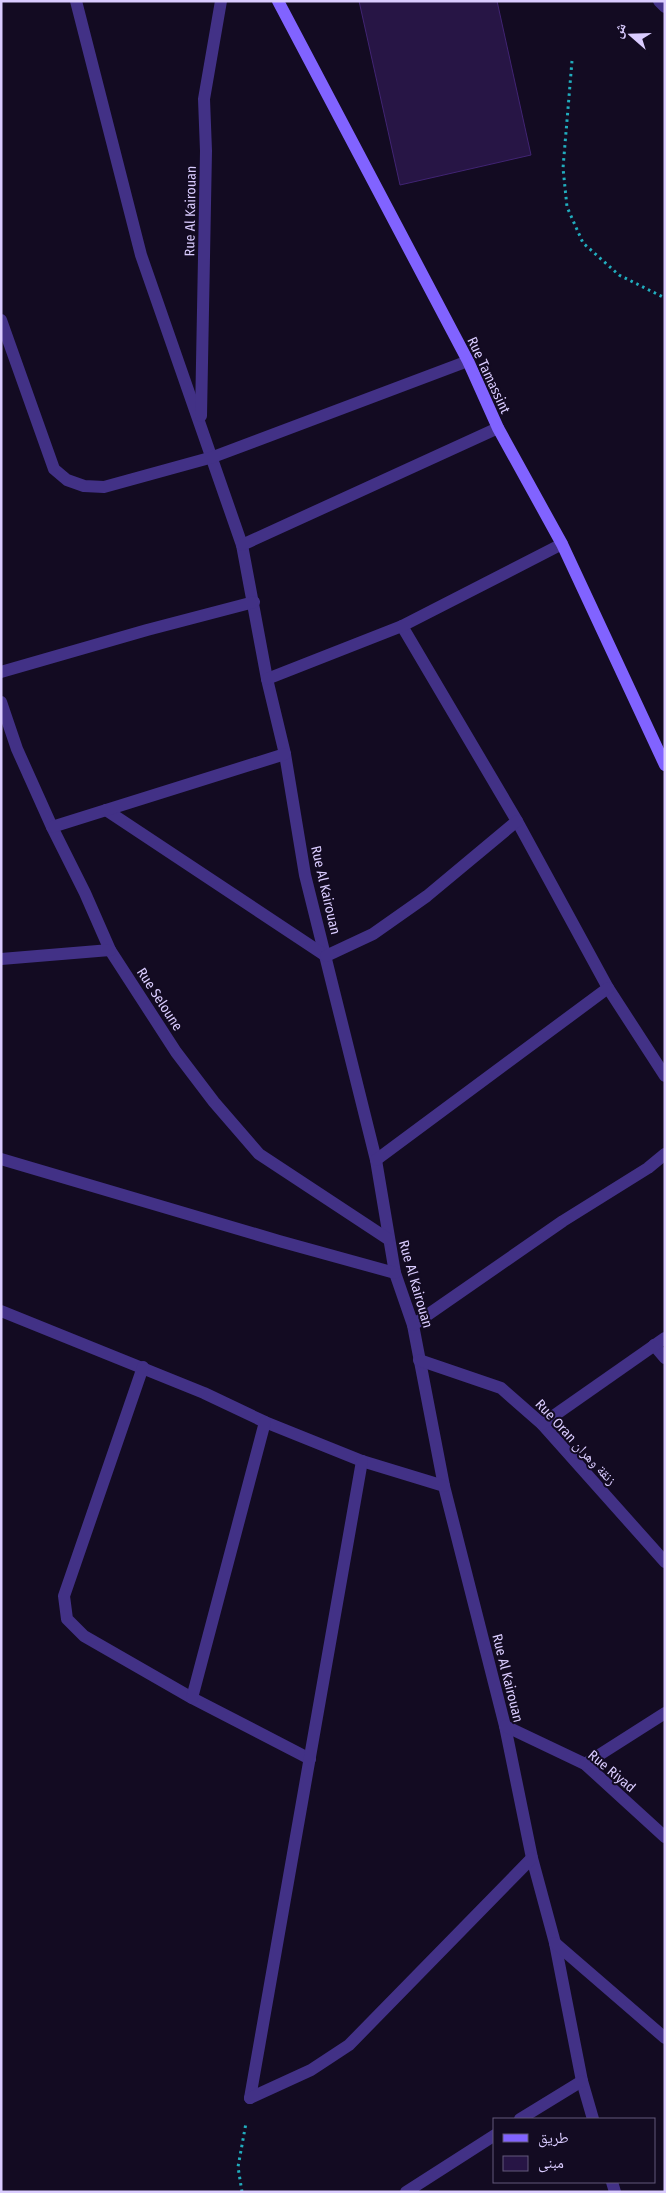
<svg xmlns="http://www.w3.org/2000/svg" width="666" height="2193" viewBox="0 0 666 2193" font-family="'Fira Sans Condensed','Noto Naskh Arabic',sans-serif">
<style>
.building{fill:#271545;stroke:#412473}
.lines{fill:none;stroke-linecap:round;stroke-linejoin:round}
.path{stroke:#21adbe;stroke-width:3;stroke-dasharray:2.5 4;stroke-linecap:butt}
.street{stroke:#423186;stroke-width:12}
.secondary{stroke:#8163ff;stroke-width:12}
.labels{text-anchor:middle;stroke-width:4;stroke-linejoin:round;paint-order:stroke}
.street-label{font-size:14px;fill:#daccff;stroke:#130b22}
</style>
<rect width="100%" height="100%" fill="#130b22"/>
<path class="building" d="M359,1h138l34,154 -131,30z"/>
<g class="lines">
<g class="path">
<path d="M572,61l-9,107 4,39 16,36 36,32 46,23"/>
<path d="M242,2192l-4,-25 8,-44"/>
</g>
<g class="street">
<path d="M76,1l65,254 101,290 25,134 18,75 20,121 71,285 19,113 18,52 31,161 61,240 27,132 23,85 27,138 11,38"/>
<path d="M659,1l6,6"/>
<path d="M1,320l53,149 13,11 17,6 20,1 109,-30 255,-96"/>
<path d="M201,416l5,-265 -2,-52 17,-98"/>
<path d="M242,545l256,-117"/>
<path d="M402,626l115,195 91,167 57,88"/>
<path d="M1,672l146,-42 107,-28"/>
<path d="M267,679l135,-53 160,-82"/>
<path d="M1,702l16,47 35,78 33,66 25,57 66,102 38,50 45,52 129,85"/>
<path d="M106,810l220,146"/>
<path d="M52,827l233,-73"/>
<path d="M326,956l47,-22 54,-38 90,-75"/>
<path d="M1,959l109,-9"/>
<path d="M1,1159l278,82 116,32"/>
<path d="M376,1160l232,-172"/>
<path d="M1,1311l203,82 61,29 97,39 82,25"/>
<path d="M413,1325l150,-104 85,-53 17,-14"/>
<path d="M654,1345l11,13"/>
<path d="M419,1360l82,28 41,36 123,138"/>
<path d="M143,1367l-79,229 3,23 17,17 108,62 118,61"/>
<path d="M542,1424l123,-86"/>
<path d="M192,1698l73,-276"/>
<path d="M505,1726l80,38 80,73"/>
<path d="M585,1764l80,-51"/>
<path d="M555,1943l110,95"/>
<path d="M250,2098l112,-637"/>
<path d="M250,2098l61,-28 38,-25 183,-187"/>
<path d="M520,2119l62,-38"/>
<path d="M612,2182l3,10"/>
<path d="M406,2192l89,-57"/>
</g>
<path class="secondary" d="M278,1l190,360 30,67 64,116 103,221"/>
</g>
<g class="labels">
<g class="street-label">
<text transform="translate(190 211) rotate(-89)" y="5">Rue Al Kairouan</text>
<text transform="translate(489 375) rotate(65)" y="5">Rue Tamassint</text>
<text transform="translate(326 890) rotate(77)" y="5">Rue Al Kairouan</text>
<text transform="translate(160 999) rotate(57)" y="5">Rue Seloune</text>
<text transform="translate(416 1284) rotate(74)" y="5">Rue Al Kairouan</text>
<text transform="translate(576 1442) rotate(47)" y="5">Rue Oran زنقة وهران</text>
<text transform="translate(508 1678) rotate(76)" y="5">Rue Al Kairouan</text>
<text transform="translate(612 1771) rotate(40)" y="5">Rue Riyad</text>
</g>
</g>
<rect width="666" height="2193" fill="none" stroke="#daccff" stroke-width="5"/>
<rect x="493" y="2118" width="162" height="65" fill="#130b22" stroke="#63587a"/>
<rect x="503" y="2134" width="25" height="8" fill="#8163ff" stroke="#63587a"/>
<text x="538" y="2143" font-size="15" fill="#daccff">طريق</text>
<rect x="503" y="2156" width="25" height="15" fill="#271545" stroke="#63587a"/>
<text x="538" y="2168" font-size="15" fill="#daccff">مبنى</text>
<g transform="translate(631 35) rotate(290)" stroke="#130b22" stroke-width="4" paint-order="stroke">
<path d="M0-4L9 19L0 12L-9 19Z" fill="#daccff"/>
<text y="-8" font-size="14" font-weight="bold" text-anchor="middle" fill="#daccff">ش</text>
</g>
</svg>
